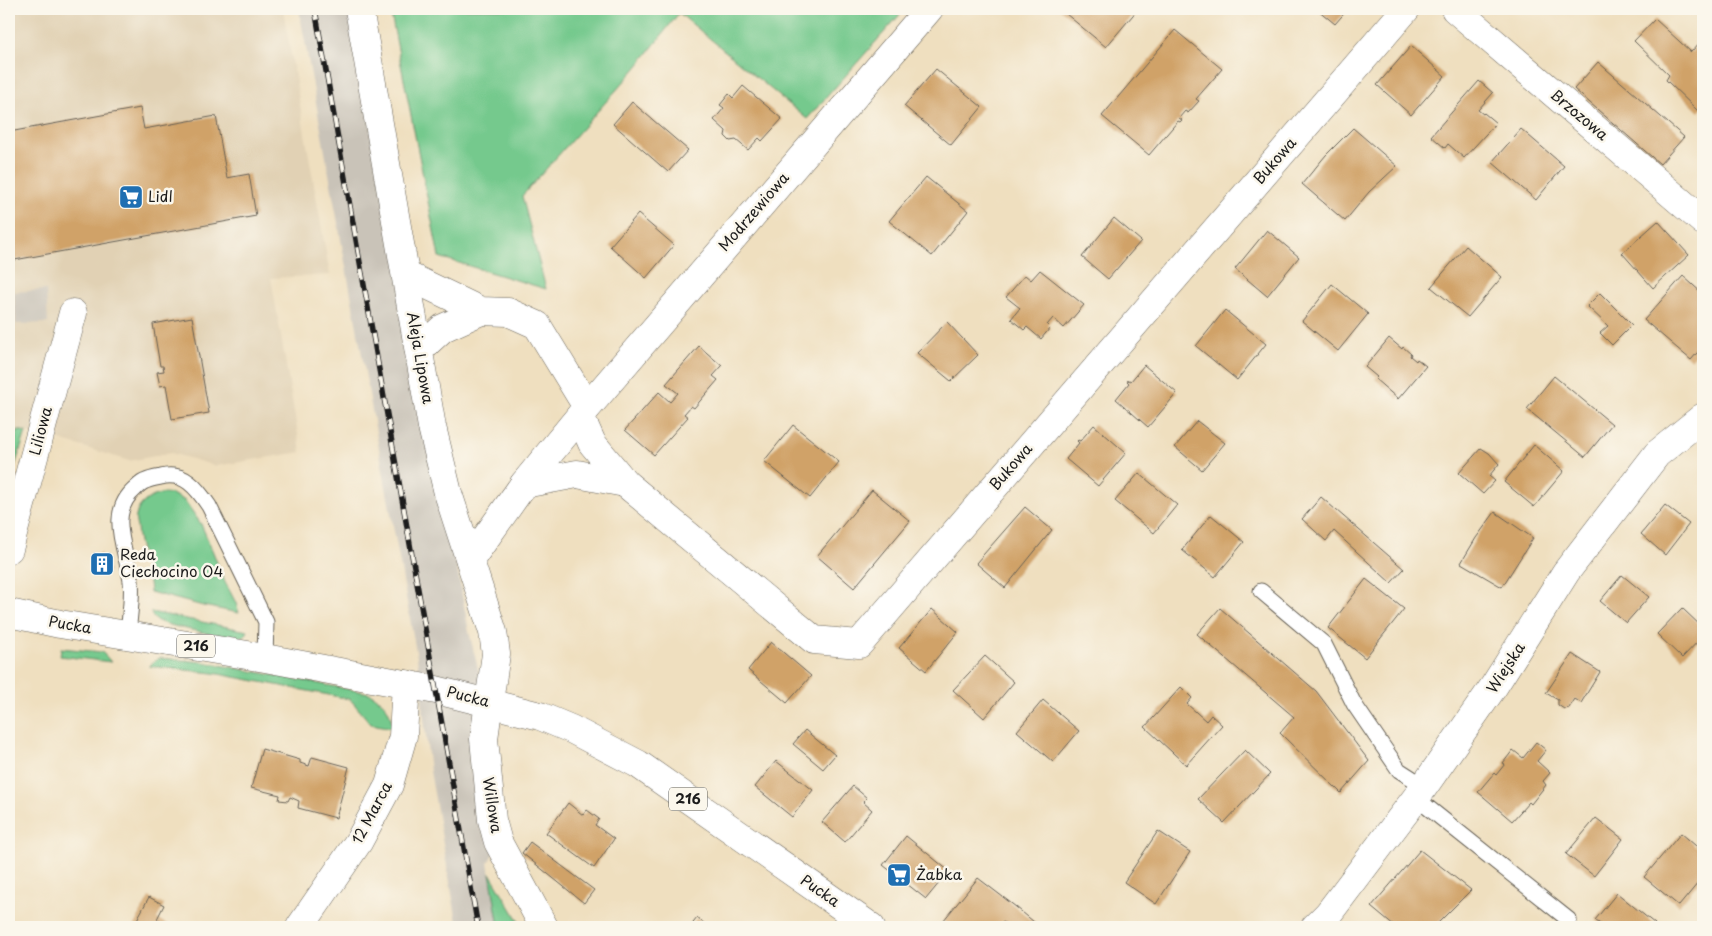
<svg xmlns="http://www.w3.org/2000/svg" width="1712" height="936" viewBox="0 0 1712 936" font-family="'Playpen Sans',sans-serif">
<style>
.built{fill:#e1d1b4}
.industrial{fill:#c9c3b8}
.green{fill:#74c98d;stroke:#487254}
.building{fill:#d0a268}
.lines{fill:none;stroke-linecap:round;stroke-linejoin:round}
.service-casing{stroke:#666055;stroke-width:17}
.minor-casing{stroke:#666055;stroke-width:29}
.tertiary-casing{stroke:#666055;stroke-width:29}
.primary-casing{stroke:#666055;stroke-width:29}
.service{stroke:#fff;stroke-width:15}
.minor{stroke:#fff;stroke-width:28}
.tertiary{stroke:#fff;stroke-width:28}
.primary{stroke:#fff;stroke-width:28}
.rail-casing{stroke:#1c1c1c;stroke-width:5.5}
.rail{stroke:#fbf7ec;stroke-width:4;stroke-dasharray:11;stroke-linecap:butt}
.labels{text-anchor:middle;stroke-width:5;stroke-linejoin:round;paint-order:stroke}
.shield{fill:#fbf7ec;stroke:#5f5e5a;stroke-width:1}
.shield-label{font-size:14px;font-weight:bold;fill:#1c1c1c}
.street-label{font-size:15px;fill:#1c1c1c;stroke:#fbf7ec}
.poi-label{font-size:15px;fill:#1c1c1c;stroke:#fbf7ec;text-anchor:start}
</style>
<rect width="100%" height="100%" fill="#fbf7ec"/>
<filter id="ink" filterUnits="userSpaceOnUse"><feTurbulence type="fractalNoise" baseFrequency=".02" numOctaves="2"/><feDisplacementMap in="SourceGraphic" scale="10" xChannelSelector="R" yChannelSelector="G"/><feConvolveMatrix kernelMatrix="1 2 1 2 8 2 1 2 1" color-interpolation-filters="sRGB"/></filter>
<filter id="wash" filterUnits="userSpaceOnUse"><feTurbulence type="fractalNoise" baseFrequency=".0096" numOctaves="4" result="noise"/><feDisplacementMap in="SourceGraphic" scale="20" xChannelSelector="R" yChannelSelector="G"/><feGaussianBlur stdDeviation="1.12" result="paint"/><feColorMatrix in="noise" values="0 0 0 0 0 0 0 0 0 0 0 0 0 0 0 0 0 1.4 0 .05"/><feComposite in="paint" operator="in"/></filter>
<g filter="url(#wash)">
<rect width="100%" height="100%" fill="#efdfbf"/>
<path class="built" d="M9,9h274l47,266 -59,3 30,174 -85,14 -45,-13 -42,8 -72,-22 -39,-9 -9,30z"/>
<g class="industrial">
<path d="M299,9h54l116,623 28,114 6,89 -15,28 12,64h-42l-28,-156 -13,-114z"/>
<path d="M46,290l2,33 -32,1 -2,-32z"/>
</g>
<g class="green">
<path d="M390,9h515l-98,110 -128,-106 -42,54 -115,129 24,93 -107,-32z"/>
<path d="M18,430l8,2 -17,52v-24z"/>
<path d="M164,493l8,1 13,7 16,23 12,28 10,26 13,25 3,10 -36,-7 -53,-14c-1,-22 -12,-43 -13,-65 -1,-3 -2,-8 -1,-11 3,-15 16,-20 28,-23z"/>
<path d="M151,612l97,19c-2,4 -4,6 -9,7 -10,0 -72,-12 -81,-17 -4,-2 -6,-4 -7,-9z"/>
<path d="M61,648l41,4 9,10 -51,-6z"/>
<path d="M159,658l44,4 166,31c17,9 21,17 24,35l-22,-4 -21,-25 -137,-26 -64,-7z"/>
<path d="M490,873l32,54h-23z"/>
</g>
<g id="blocks">
<g class="building">
<path d="M1060,9h78l-32,38z"/>
<path d="M1317,9h31l-13,15z"/>
<path d="M1655,19l36,33 12,-13v68l-4,5 -33,-32 3,-5 -35,-34z"/>
<path d="M1175,30l47,39 -26,30 3,2 -11,12 -3,-2 -6,7 3,2 -2,2 -2,-1 -29,34 -47,-39z"/>
<path d="M1411,46l34,30 -34,39 -34,-30z"/>
<path d="M1598,62l86,75 -24,27 -86,-75z"/>
<path d="M936,69l46,38 -31,38 -47,-39z"/>
<path d="M1479,81l14,12 -15,17 5,4 1,-1 12,10 -32,35 -16,-14 -3,4 -14,-12z"/>
<path d="M743,86l39,33 -20,22 -3,-3 -11,12 -12,-10 -6,1 -5,-5 1,-5 -12,-11 10,-12 -4,-3 9,-11 4,4z"/>
<path d="M632,102l56,48 -20,22 -55,-48z"/>
<path d="M140,108l4,21 72,-13 11,62 22,-4 7,42 -247,45v-129z"/>
<path d="M1353,128l44,38 -28,26 -24,29 -43,-37 24,-29z"/>
<path d="M1521,129l43,37 -28,34 -44,-38z"/>
<path d="M926,177l42,34 -36,45 -43,-35z"/>
<path d="M638,214l36,31 -28,33 -36,-32z"/>
<path d="M1114,218l27,23 -33,38 -26,-22z"/>
<path d="M1658,221l31,34 -36,33 -31,-35z"/>
<path d="M1267,230l32,27 -32,39 -32,-27z"/>
<path d="M1466,246l36,31 -34,40 -37,-30z"/>
<path d="M1040,270l44,35 -20,23 -11,-10 -6,7 3,3 -9,11 -14,-12 -3,3 -13,-11 9,-11 -14,-11 19,-22 6,5z"/>
<path d="M1683,276l20,18v52l-12,14 -47,-40z"/>
<path d="M1332,284l36,30 -30,37 -36,-30z"/>
<path d="M1600,293l32,32 -20,20 -12,-12 8,-7 -21,-20z"/>
<path d="M1225,310l41,34 -29,36 -41,-34z"/>
<path d="M192,317l17,96 -37,6 -6,-34 -6,1 -3,-14 7,-1 -1,-5h-3l-7,-42z"/>
<path d="M947,322l31,33 -27,26 -34,-28z"/>
<path d="M1389,338l13,11 1,-2 8,7 -1,2 6,5 1,-2 9,7 -28,33 -23,-20 2,-2 -12,-10z"/>
<path d="M699,346l23,20 -9,10 5,4 -24,28 -3,-2 -7,8 4,3 -34,38 -29,-25 34,-38 11,10 8,-9 -12,-9z"/>
<path d="M1144,365l33,28 -29,34 -32,-28 13,-16 -2,-2 2,-1 2,1z"/>
<path d="M1554,376l58,48 -27,33 -58,-48z"/>
<path d="M1197,421l28,22 -23,27 -27,-23z"/>
<path d="M793,425l46,37 -29,36 -46,-37z"/>
<path d="M1094,425l32,28 -28,33 -32,-27 13,-16 -2,-2 1,-1 2,1z"/>
<path d="M1534,445l30,26 -30,36 -30,-25z"/>
<path d="M1481,448l8,5 10,11 -10,12 6,5 -12,13 -24,-21z"/>
<path d="M1139,473l38,32 -23,28 -39,-32z"/>
<path d="M872,490l38,31 -56,67 -37,-32z"/>
<path d="M1321,497l83,72 -13,14 -57,-52 -8,10 -24,-22z"/>
<path d="M1665,505l24,19 -24,31 -24,-21z"/>
<path d="M1025,507l27,23 -47,58 -29,-25z"/>
<path d="M1495,512l38,26 -31,49 -41,-24 15,-25z"/>
<path d="M1211,515l33,27 -29,35 -33,-27z"/>
<path d="M100,553l9,18 -5,3 -9,-18z"/>
<path d="M1622,575l27,22 -23,26 -26,-22z"/>
<path d="M1366,579l38,30 -39,49 -37,-30z"/>
<path d="M1220,608l96,83 53,70 -28,32 -61,-60 14,-16 -97,-83z"/>
<path d="M1682,608l21,20v8l-21,22 -25,-24z"/>
<path d="M932,609l26,23 -32,39 -27,-23z"/>
<path d="M771,642l40,34 -24,27 -39,-33z"/>
<path d="M1572,654l28,18 -19,31 -6,-4 -6,9 -5,1 -6,-4v-5l-12,-7z"/>
<path d="M985,656l29,26 -30,36 -31,-28z"/>
<path d="M1181,687l11,11 -5,6 19,17 5,-6 11,10 -36,40 -41,-38z"/>
<path d="M1043,700l36,31 -26,31 -36,-31z"/>
<path d="M805,730l30,25 -12,14 -30,-25z"/>
<path d="M1536,742l10,8 -9,11 13,12 -7,8 3,4 -15,19 -2,-2 -17,19 -34,-29 16,-19 2,2 9,-11 -2,-1 10,-13 10,8z"/>
<path d="M262,749l38,11v3l9,3 3,-9 37,10 -13,51 -38,-10 1,-7 -9,-4 -2,4 -9,-1 1,-5 -29,-7z"/>
<path d="M1245,750l25,24 -46,49 -26,-24z"/>
<path d="M776,761l37,29 -21,27 -37,-30z"/>
<path d="M853,786l14,12 -4,4 9,8 -27,32 -23,-20z"/>
<path d="M568,803l15,12 4,-5 12,9 -4,6 19,14 -20,29 -48,-35z"/>
<path d="M1596,818l27,21 -29,37 -28,-22z"/>
<path d="M1158,831l32,21 -34,52 -32,-22z"/>
<path d="M1681,833l22,19v25l-24,29 -35,-29z"/>
<path d="M906,836l43,35 -23,28 -43,-34z"/>
<path d="M530,842l64,48 -10,13 -62,-50z"/>
<path d="M1420,850l51,40 -37,37h-39l-24,-20z"/>
<path d="M978,878l38,29 24,20h-30l-7,-5 -5,5h-47l-8,-6z"/>
<path d="M1617,893l38,31 -3,3h-48l-9,-7z"/>
<path d="M149,897l15,8 -7,14 16,8h-40z"/>
<path d="M697,918l12,9h-19z"/>
</g>
</g>
</g>
<g filter="url(#ink)">
<use href="#blocks" fill-opacity="0" stroke="#666055" stroke-width="1"/>
<g class="lines">
<defs>
<g id="service">
<path d="M1261,591l63,53 30,60 45,66 25,16"/>
<path d="M128,635c1,-17 5,-37 3,-54 -5,-33 -25,-68 5,-93 3,-3 6,-6 10,-7 4,-2 10,-3 15,-4 23,-6 36,11 48,29l57,116 -1,36"/>
<path d="M1416,798l153,122"/>
</g>
<g id="minor">
<path d="M1455,9l248,212"/>
<path d="M406,275l75,36 27,1 29,13 50,82"/>
<path d="M419,350l24,-22 38,-17"/>
<path d="M580,416l12,27 33,40 189,157 45,4 547,-635"/>
<path d="M524,484l53,-10 48,9"/>
<path d="M9,549l64,-236"/>
<path d="M470,560l54,-76 56,-68 349,-407"/>
<path d="M489,702l-5,37 8,81 6,22 46,85"/>
<path d="M300,927l59,-86 30,-56 14,-49 3,-52"/>
<path d="M1315,927l13,-13 88,-116 78,-112 72,-114 91,-118 46,-37"/>
</g>
<path id="tertiary" d="M359,9l73,418 16,66 45,139 3,22 -7,48"/>
<path id="primary" d="M9,613l51,11 205,34 171,32 104,26 31,13 67,35 233,163"/>
</defs>
<use href="#service" class="service-casing"/>
<use href="#minor" class="minor-casing"/>
<use href="#tertiary" class="tertiary-casing"/>
<use href="#primary" class="primary-casing"/>
<use href="#service" class="service"/>
<use href="#minor" class="minor"/>
<use href="#tertiary" class="tertiary"/>
<use href="#primary" class="primary"/>
<defs>
<path id="rail" d="M315,9l163,918"/>
</defs>
<use href="#rail" class="rail-casing"/>
<use href="#rail" class="rail"/>
</g>
</g>
<defs>
<symbol id="supermarket-square" viewBox="-11 -11 22 22"><rect x="-9" y="-9" width="18" height="18" rx="4" fill="#1f6fb2" stroke="#fbf7ec"/><path d="M-6-5.5h2.5l.6 2H6L4.5 2H-2.5L-4.4-4H-6ZM-1.5 3.2a1.3 1.3 0 1 0 .1 0ZM3 3.2a1.3 1.3 0 1 0 .1 0Z" fill="#fff"/></symbol>
<symbol id="building-square" viewBox="-11 -11 22 22"><rect x="-9" y="-9" width="18" height="18" rx="4" fill="#1f6fb2" stroke="#fbf7ec"/><path d="M-4-6H4V6H1V3H-1V6H-4ZM-2.5-4.3h1.7v1.8h-1.7ZM.8-4.3h1.7v1.8H.8ZM-2.5-1h1.7V.8h-1.7ZM.8-1h1.7V.8H.8Z" fill="#fff"/></symbol>
</defs>
<g fill-rule="evenodd">
<use href="#supermarket-square" x="117" y="183" width="28" height="28"/>
<use href="#building-square" x="88" y="550" width="28" height="28"/>
<use href="#supermarket-square" x="885" y="861" width="28" height="28"/>
</g>
<g class="labels">
<g class="shield">
<rect x="177" y="634.5" width="38" height="23" rx="4"/>
<rect x="669" y="787.5" width="38" height="23" rx="4"/>
</g>
<g class="shield-label">
<text x="196" y="651">216</text>
<text x="688" y="804">216</text>
</g>
<g class="street-label">
<text transform="translate(1579 115) rotate(40)" y="5">Brzozowa</text>
<text transform="translate(1275 161) rotate(-49)" y="5">Bukowa</text>
<text transform="translate(754 212) rotate(-49)" y="5">Modrzewiowa</text>
<text transform="translate(420 358) rotate(80)" y="5">Aleja Lipowa</text>
<text transform="translate(41 431) rotate(-75)" y="5">Liliowa</text>
<text transform="translate(1011 467) rotate(-49)" y="5">Bukowa</text>
<text transform="translate(70 625) rotate(10)" y="5">Pucka</text>
<text transform="translate(1506 668) rotate(-57)" y="5">Wiejska</text>
<text transform="translate(468 697) rotate(14)" y="5">Pucka</text>
<text transform="translate(492 805) rotate(81)" y="5">Willowa</text>
<text transform="translate(372 813) rotate(-62)" y="5">12 Marca</text>
<text transform="translate(820 891) rotate(35)" y="5">Pucka</text>
</g>
<g class="poi-label">
<text x="148" y="202">Lidl</text>
<text x="120" y="560">Reda<tspan x="120" dy="17">Ciechocino 04</tspan></text>
<text x="916" y="880">Żabka</text>
</g>
</g>
<rect width="1712" height="936" fill="none" stroke="#fbf7ec" stroke-width="30"/>
</svg>
